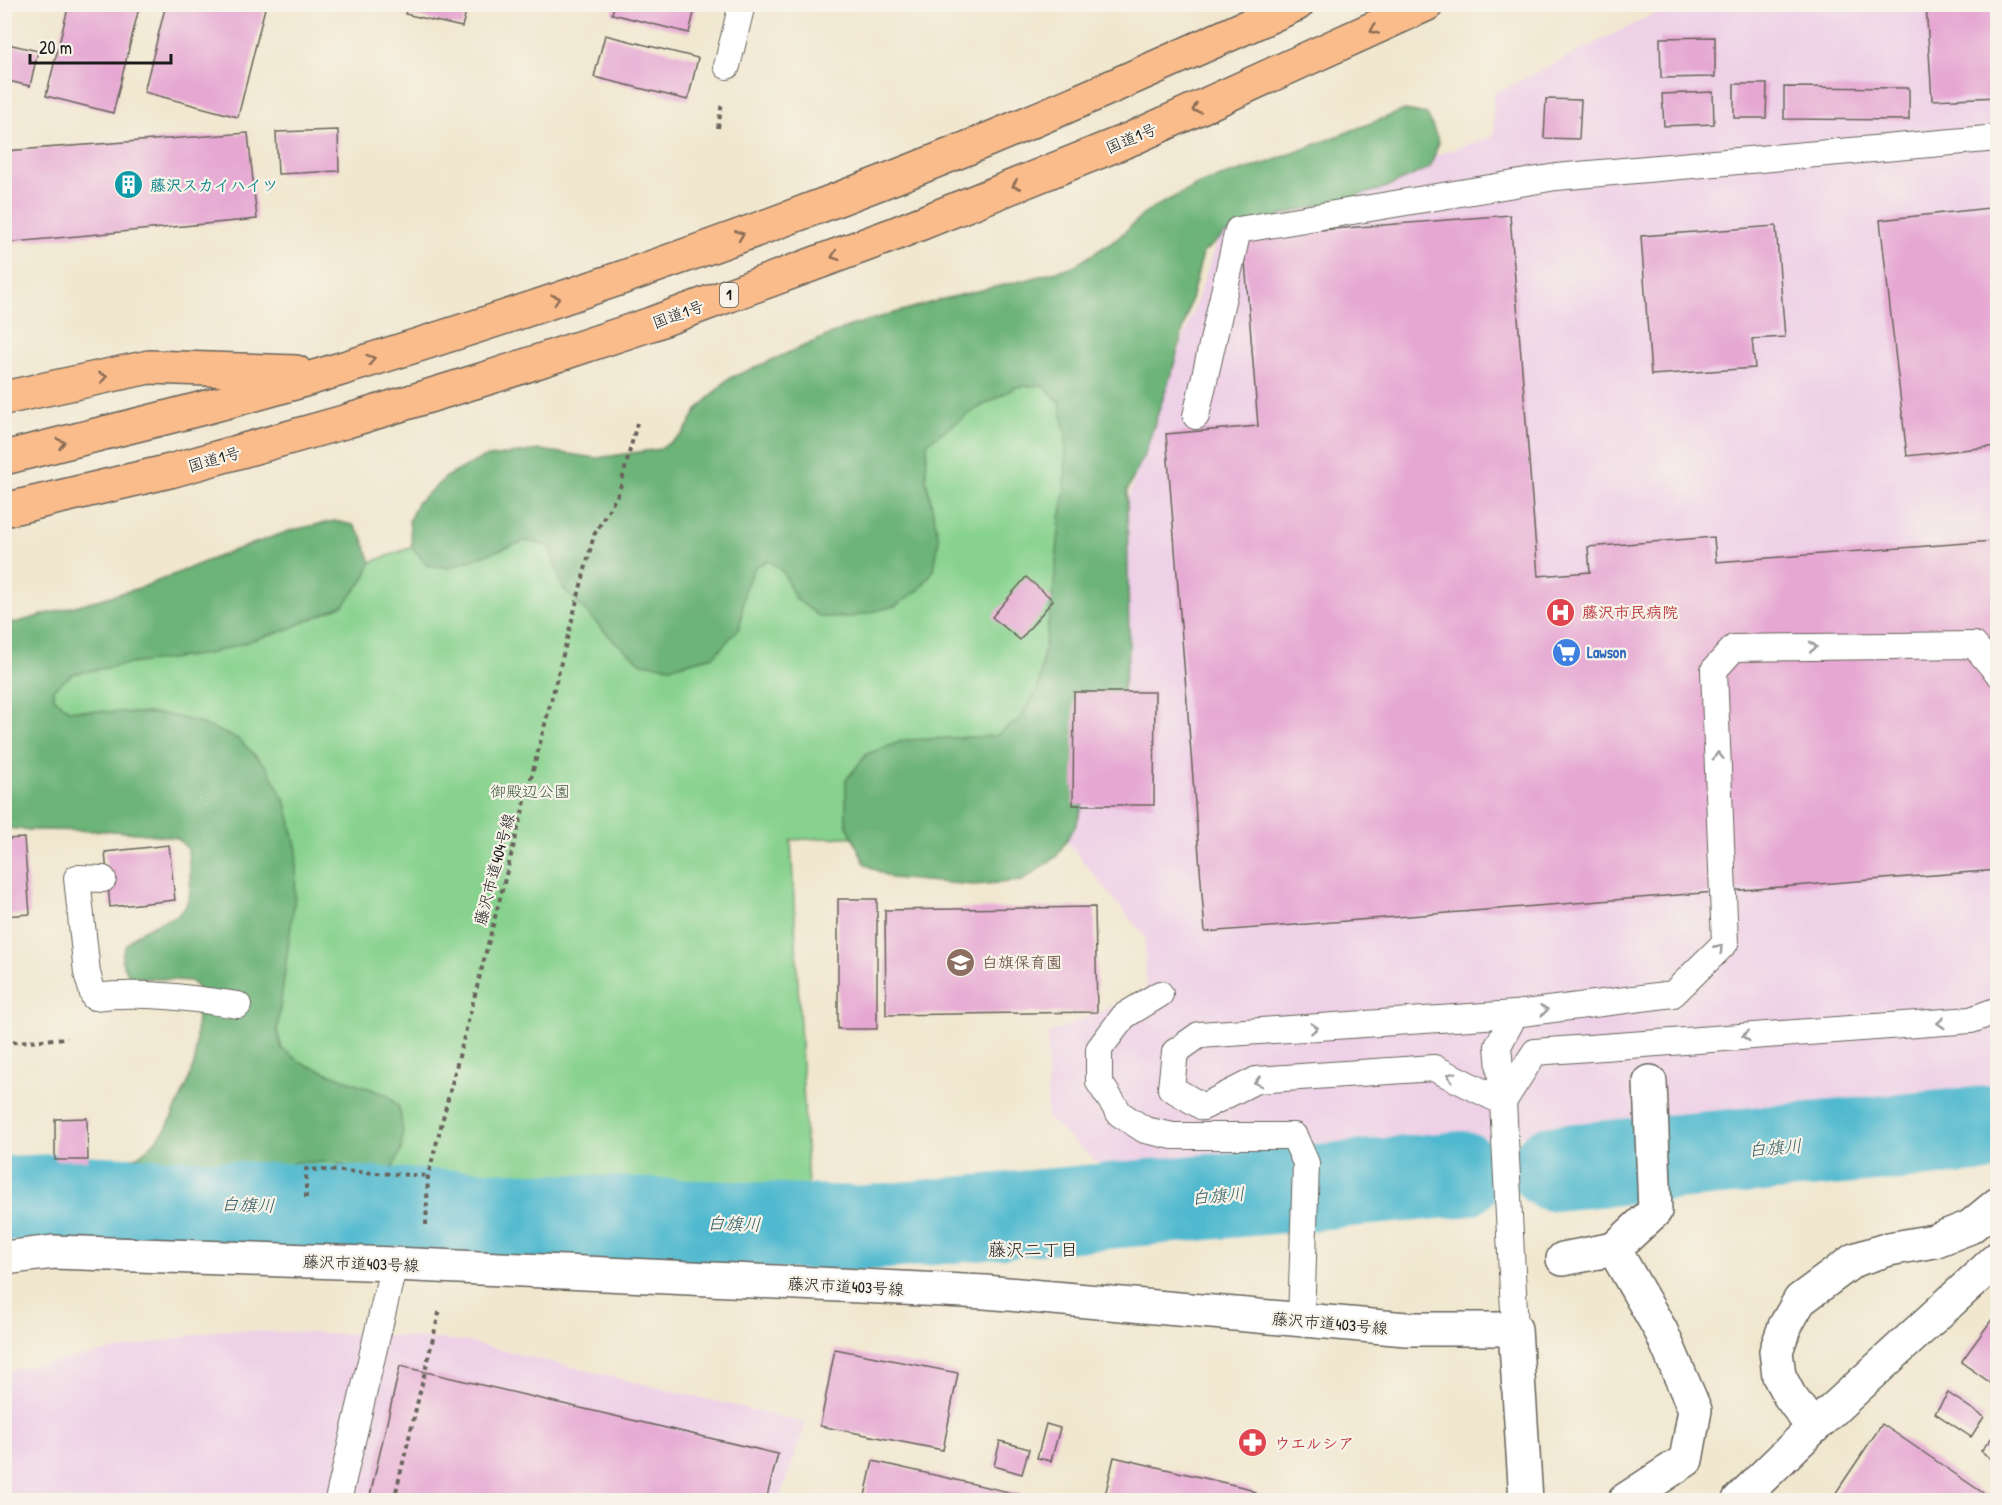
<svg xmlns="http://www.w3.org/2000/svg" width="2002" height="1505" viewBox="0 0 2002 1505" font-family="'Patrick Hand','Klee One',sans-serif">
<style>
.built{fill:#eed0e7}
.green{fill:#87d28e;stroke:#527755;stroke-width:1.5}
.forest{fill:#6db479;stroke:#44684a;stroke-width:1.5}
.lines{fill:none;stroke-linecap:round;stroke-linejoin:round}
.river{stroke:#51b9cf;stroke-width:86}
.building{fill:#e6a8d3}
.service-casing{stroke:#67635b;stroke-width:28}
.pedestrian-casing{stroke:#67635b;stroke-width:36}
.minor-casing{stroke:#67635b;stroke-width:36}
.tertiary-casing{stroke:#67635b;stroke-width:36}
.trunk-casing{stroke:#67635b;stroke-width:36}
.path{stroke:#67635b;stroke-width:4;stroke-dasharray:4.5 4.5;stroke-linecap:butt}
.service{stroke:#fff;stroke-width:26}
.pedestrian{stroke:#fff;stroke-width:33}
.minor{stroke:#fff;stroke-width:33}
.tertiary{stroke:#fff;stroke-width:33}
.trunk{stroke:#fabc8b;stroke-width:33}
.oneway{stroke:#8b6c54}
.oneway2{stroke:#999}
.labels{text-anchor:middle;stroke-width:4.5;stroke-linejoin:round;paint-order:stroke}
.shield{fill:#f7f3e8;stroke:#5e5c59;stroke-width:1.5}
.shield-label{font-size:15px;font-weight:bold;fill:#1c1c1c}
.street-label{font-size:16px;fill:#1c1c1c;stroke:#f7f3e8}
.culture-label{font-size:16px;font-weight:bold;fill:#0d838f;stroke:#f7f3e8;text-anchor:start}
.health-label{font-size:16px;font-weight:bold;fill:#be3a42;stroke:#f7f3e8;text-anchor:start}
.shop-label{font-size:16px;font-weight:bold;fill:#366cbe;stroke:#f7f3e8;text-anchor:start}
.park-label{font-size:16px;fill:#415c44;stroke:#f7f3e8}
.education-label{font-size:16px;font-weight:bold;fill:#785e54;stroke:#f7f3e8;text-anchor:start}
.water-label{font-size:18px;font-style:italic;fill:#315b64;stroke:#f7f3e8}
.neighbourhood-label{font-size:18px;fill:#1c1c1c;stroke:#f7f3e8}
</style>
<rect width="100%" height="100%" fill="#f7f3e8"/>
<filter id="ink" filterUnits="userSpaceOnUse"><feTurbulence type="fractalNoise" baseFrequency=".0167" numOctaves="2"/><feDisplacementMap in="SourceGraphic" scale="12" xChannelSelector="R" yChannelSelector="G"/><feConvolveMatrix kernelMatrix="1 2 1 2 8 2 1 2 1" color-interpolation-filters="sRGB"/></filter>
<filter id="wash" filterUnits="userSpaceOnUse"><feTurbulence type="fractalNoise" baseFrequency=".008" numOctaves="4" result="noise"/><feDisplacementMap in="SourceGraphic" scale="24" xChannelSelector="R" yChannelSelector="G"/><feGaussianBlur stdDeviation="1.35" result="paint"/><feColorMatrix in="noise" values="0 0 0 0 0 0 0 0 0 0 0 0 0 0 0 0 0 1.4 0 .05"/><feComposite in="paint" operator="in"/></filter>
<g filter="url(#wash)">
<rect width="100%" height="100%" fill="#f1e7cf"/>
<g class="built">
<path d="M1672,5h325v1089l-889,78 -61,-54 1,-84 98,-42 -1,-55 -89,-109 68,-114v-204l99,-285 271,-89 -1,-42z"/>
<path d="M220,1330l165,5 78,6 343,82 -27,77h-774l-1,-126 9,-4z"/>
</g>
<path class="green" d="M1153,274l-129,553 -233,13 17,348 -348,4 -122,-4 -138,-19 71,-313 -86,-38 -181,-161 282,-64 319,-116z"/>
<g class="forest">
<path d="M1405,110l22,4 12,28 -9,26 -48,21 -99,26 -58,19 -22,19 -29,112 -29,88 -18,38 2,161 -11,66 -24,55 -18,52 -20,32 -34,24 -49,4 -82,-7 -26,-14 -19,-41v-43l21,-26 38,-14 90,-4 25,-17 18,-30 16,-104 6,-65 5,-30 1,-52 -6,-36 -18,-17 -26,2 -43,24 -46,32 -1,36 13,60 -5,31 -15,20 -24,16 -43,11h-32l-25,-19 -12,-26 -14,-11 -13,5 -11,22 -5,39 -26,29 -43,11 -29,-4 -28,-22 -51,-53 -14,-42 -24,-5 -77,27 -21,-3 -15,-18 -3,-26 8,-18 29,-26 36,-19 58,-8 57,8 63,-9 23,-15 15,-25 30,-30 122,-53 93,-27 86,-20 45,-13 43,-27 30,-28 54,-28 66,-20z"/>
<path d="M334,521l19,4 9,11 9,26 -7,17 -20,26 -58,25 -78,24 -86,11 -49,9 -20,15 1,9 15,12 95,4 33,8 41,17 29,28 19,36 11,47 -2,45 -18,136 5,18 22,15 83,31 12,12 4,26 -2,18 -11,22h-23l-34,-11h-38l-29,16 -38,-5 -68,7 -61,-4 -94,8v-20l76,8 33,-7 24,-9 14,-12 14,-15 21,-44 8,-24 3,-73 -8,-7 -59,-4c-23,-25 3,-44 27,-54 9,-4 18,-5 25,-13 12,-15 6,-43 5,-61l-11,-11 -29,-4 -34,-3 -84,-1 -25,-2v-205l13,-1 125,-35 86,-35 63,-22z"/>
</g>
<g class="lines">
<g class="river">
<path d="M1553,1168l445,-40"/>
<path d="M4,1199l50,-2 801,32 606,-55"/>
</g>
</g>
<g id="blocks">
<g class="building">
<path d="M69,4h71l-27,109 -67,-17z"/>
<path d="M166,4h100l-28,113 -94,-25z"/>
<path d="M378,4h23l-2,7z"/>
<path d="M408,4h60l-6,23 -57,-13z"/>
<path d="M1926,4h72v93l-66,3z"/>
<path d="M614,5h82l-7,28 -77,-19z"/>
<path d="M605,35l93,23 -10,42 -94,-23z"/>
<path d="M1715,37v40l-54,1 -1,-40z"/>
<path d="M4,43l34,8 -8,35 -26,-6z"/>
<path d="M1734,84h33l-1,34h-32z"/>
<path d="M1784,87l125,1v32l-125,-1z"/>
<path d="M1713,92l1,32 -50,2 -2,-32z"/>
<path d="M1546,99l35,1 -2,39 -35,-1z"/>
<path d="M338,130l1,41 -61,3 -2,-42z"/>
<path d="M248,133l9,86 -253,24v-92z"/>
<path d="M1998,207v239l-91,10 -27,-236z"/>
<path d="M1510,215l28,361 52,-4 -2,-25 126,-10 2,25 277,-21 5,61v268l-793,62 -39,-498 92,-8 -15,-190z"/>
<path d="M1776,226l9,111 -33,2 3,29 -104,7 -10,-139z"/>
<path d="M1026,577l27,23 -33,40 -28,-23z"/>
<path d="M1074,692h81l-1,113h-81z"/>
<path d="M24,838l6,76 -26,2v-77z"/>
<path d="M169,845l6,55 -65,7 -5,-55z"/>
<rect x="838" y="899" width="39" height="130"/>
<path d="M1095,907l2,105 -211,3 -1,-105z"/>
<path d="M87,1118l1,42h-33v-41z"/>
<path d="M1998,1311v77l-37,-26z"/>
<path d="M835,1349l123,24 -15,77 -123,-24z"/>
<path d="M400,1366l378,88 -12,46h-397z"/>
<path d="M1948,1393l36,24 -13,20 -36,-24z"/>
<path d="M1046,1424l14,4 -9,33 -14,-3z"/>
<path d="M1882,1424l107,73 -3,3h-155z"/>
<path d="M1998,1430v34l-17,-13z"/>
<path d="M1000,1441l29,8 -7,25 -28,-8z"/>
<path d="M1114,1457l133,31 20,12h-163z"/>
<path d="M873,1461l171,39h-180z"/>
</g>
</g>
</g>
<g filter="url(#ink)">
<use href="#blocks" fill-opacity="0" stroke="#67635b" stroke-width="1.5"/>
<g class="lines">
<defs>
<g id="service">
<path d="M727,66l15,-62"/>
<path d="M1196,416l42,-186 318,-53 442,-39"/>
<path d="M103,879l-26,-1 10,95 7,24c48,-6 96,1 144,8"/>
<path d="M1160,994l-36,22 -25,33v33l21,32 25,16 28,6h121l12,27 -5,158"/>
<path d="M1503,1102l-69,-34 -178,12 -53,27 -32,-19 4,-36 24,-17 316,-21"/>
<path d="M1503,1102l32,-50 436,-32 27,-10"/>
<path d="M1515,1329l-12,-227 -5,-56 17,-32 158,-20 52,-51 -11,-273 20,-22 240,-3 24,28"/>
<path d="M338,1500l56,-236"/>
</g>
<g id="pedestrian">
<path d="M1614,1249l47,82 34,79 -9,50 -61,40"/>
<path d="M1563,1259l51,-10 41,-38 -5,-129"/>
</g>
<g id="minor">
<path d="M1813,1428l-24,-33 -10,-19 -3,-25 9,-25 15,-26 54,-40 35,-11 45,-8 36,-14 28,-23"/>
<path d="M1739,1500l74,-72 185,-170"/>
</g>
<path id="tertiary" d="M4,1258l50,-6 340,12 591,28 421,37h109l11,171"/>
<g id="trunk">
<path d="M4,398l145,-31 147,5"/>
<path d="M4,458c110,-28 220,-53 327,-86 187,-57 373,-120 554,-191 140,-54 276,-116 412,-177"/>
<path d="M4,510l166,-39 174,-49 150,-46 157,-52 241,-89 241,-97 294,-134"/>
</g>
</defs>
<use href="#service" class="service-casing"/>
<use href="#pedestrian" class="pedestrian-casing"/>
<use href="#minor" class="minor-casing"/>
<use href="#tertiary" class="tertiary-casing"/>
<use href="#trunk" class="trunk-casing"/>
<g class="path">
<path d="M718,128l4,-26"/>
<path d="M4,1043l63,-5"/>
<path d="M306,1198v-29l122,7"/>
<path d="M426,1225l2,-49 166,-641 25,-43 18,-69"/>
<path d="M394,1500l46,-191"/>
</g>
<use href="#service" class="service"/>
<use href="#pedestrian" class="pedestrian"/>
<use href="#minor" class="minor"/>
<use href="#tertiary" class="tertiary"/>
<use href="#trunk" class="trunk"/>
</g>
<defs><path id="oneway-chevron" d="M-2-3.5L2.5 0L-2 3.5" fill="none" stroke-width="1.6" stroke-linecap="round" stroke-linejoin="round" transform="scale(1.5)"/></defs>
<g class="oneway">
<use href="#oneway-chevron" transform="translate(1374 30) rotate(156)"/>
<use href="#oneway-chevron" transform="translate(1196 109) rotate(156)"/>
<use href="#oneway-chevron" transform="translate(1016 185) rotate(158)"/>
<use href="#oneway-chevron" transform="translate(740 235) rotate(-20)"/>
<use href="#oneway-chevron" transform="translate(835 256) rotate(160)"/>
<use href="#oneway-chevron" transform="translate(556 299) rotate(-18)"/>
<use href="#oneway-chevron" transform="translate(371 359) rotate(-18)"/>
<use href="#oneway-chevron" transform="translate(103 377) rotate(-12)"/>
<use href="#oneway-chevron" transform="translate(61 443) rotate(-14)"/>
</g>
<g class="oneway2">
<use href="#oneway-chevron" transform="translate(1813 647) rotate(-1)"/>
<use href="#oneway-chevron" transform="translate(1718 756) rotate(-92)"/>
<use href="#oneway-chevron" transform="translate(1719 948) rotate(-48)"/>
<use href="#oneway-chevron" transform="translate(1544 1010) rotate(-7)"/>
<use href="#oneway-chevron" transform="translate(1941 1023) rotate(176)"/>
<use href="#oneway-chevron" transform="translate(1314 1028) rotate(-4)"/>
<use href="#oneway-chevron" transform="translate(1746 1036) rotate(176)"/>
<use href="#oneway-chevron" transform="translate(1451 1076) rotate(-154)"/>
<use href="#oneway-chevron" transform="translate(1258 1082) rotate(166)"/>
</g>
</g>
<defs>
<symbol id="building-disc" viewBox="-11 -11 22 22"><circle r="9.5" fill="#0f9aa8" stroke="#f7f3e8"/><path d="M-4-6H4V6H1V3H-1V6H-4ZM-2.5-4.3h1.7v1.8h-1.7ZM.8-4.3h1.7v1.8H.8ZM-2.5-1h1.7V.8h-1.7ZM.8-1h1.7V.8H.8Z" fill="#fff"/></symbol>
<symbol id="hospital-disc" viewBox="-11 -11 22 22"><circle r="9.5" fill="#e0444e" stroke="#f7f3e8"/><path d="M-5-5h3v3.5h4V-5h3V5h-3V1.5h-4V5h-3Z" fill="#fff"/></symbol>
<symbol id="supermarket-disc" viewBox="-11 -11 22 22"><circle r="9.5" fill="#3f7fe0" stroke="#f7f3e8"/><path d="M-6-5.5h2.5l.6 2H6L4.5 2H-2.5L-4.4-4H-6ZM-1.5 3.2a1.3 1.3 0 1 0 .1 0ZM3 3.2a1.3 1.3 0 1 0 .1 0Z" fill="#fff"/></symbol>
<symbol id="school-disc" viewBox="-11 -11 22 22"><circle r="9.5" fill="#8d6e63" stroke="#f7f3e8"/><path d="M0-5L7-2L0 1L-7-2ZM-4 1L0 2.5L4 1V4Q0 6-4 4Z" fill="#fff"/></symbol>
<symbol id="pharmacy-disc" viewBox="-11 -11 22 22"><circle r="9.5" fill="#e0444e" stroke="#f7f3e8"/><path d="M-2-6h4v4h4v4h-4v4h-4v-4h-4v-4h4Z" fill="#fff"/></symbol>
</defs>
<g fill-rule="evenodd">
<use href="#building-disc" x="112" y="168" width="33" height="33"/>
<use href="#hospital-disc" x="1544" y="596" width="33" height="33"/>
<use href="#supermarket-disc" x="1550" y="636" width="33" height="33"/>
<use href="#school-disc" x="944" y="946" width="33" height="33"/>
<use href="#pharmacy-disc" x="1236" y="1426" width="33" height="33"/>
</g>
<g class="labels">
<rect class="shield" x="720" y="283" width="18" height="24" rx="4.5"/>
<g class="shield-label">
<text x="729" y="300">1</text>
</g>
<g class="street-label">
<text transform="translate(1131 138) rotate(-23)" y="6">国道1号</text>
<text transform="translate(678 314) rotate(-20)" y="6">国道1号</text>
<text transform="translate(214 459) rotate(-16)" y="6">国道1号</text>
<text transform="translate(494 869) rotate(-75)" y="6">藤沢市道404号線</text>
<text transform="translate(361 1263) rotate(2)" y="6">藤沢市道403号線</text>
<text transform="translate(846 1286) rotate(3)" y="6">藤沢市道403号線</text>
<text transform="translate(1330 1323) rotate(5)" y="6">藤沢市道403号線</text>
</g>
<g class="culture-label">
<text x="150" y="191">藤沢スカイハイツ</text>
</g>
<g class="health-label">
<text x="1582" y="618">藤沢市民病院</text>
<text x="1274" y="1449">ウエルシア</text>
</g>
<g class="shop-label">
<text x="1587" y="658">Lawson</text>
</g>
<g class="park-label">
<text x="530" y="797">御殿辺公園</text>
</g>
<g class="education-label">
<text x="982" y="968">白旗保育園</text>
</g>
<g class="water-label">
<text transform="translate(1775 1148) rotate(-5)" y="6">白旗川</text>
<text transform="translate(1218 1196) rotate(-5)" y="6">白旗川</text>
<text transform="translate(248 1205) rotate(2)" y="6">白旗川</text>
<text transform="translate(734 1224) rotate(2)" y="6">白旗川</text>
</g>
<g class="neighbourhood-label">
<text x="1033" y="1256">藤沢二丁目</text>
</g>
</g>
<rect width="2002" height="1505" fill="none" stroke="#f7f3e8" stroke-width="24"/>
<path d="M30 54v9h141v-9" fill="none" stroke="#1c1c1c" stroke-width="3"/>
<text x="39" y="54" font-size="18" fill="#1c1c1c" stroke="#f7f3e8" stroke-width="4.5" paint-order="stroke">20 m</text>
</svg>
